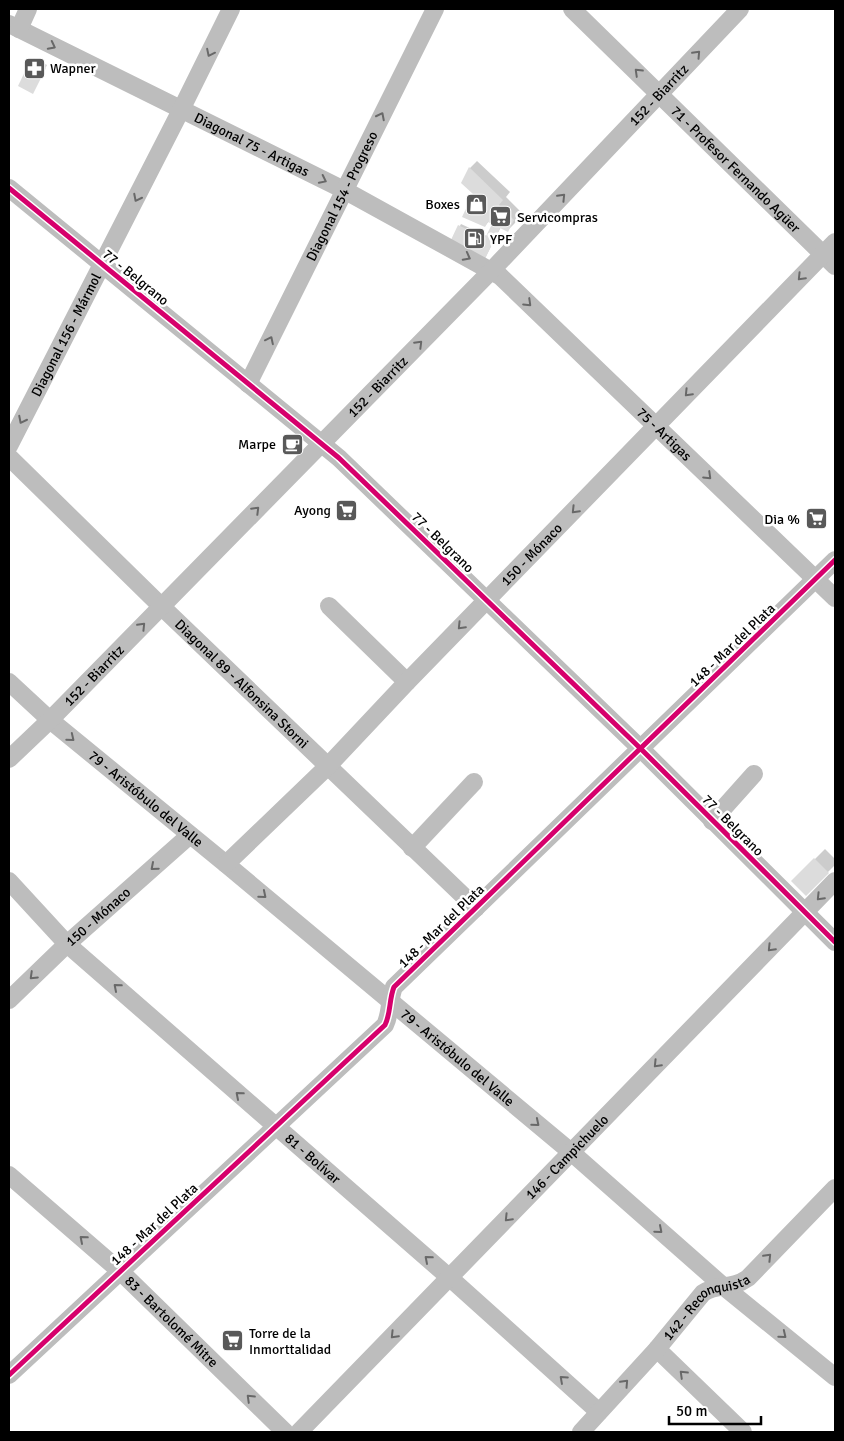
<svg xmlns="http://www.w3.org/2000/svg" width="844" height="1441" viewBox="0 0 844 1441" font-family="Signika,sans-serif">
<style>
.shadow{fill:#0003}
.building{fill:#dcdcdc}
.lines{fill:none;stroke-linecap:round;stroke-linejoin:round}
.minor{stroke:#bdbdbd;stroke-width:18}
.cycleway-casing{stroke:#fff;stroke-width:8}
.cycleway{stroke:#d6006c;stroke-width:5}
.oneway{stroke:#686868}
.labels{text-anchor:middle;stroke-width:5;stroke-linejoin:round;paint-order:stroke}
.poi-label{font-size:14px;fill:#000;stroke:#fff;text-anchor:start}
.street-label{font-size:14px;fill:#000;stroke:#fff}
</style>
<rect width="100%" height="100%" fill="#fff"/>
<g class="shadow">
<path d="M34,58l13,7 -14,27 -1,-32z"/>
<path d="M477,161l33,31 -4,5 15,15 -6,11 -7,7 -7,-3 -16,31 -34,-16 10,-18 26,12 6,-13 -4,-2 -4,5 -10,-32 -12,-12 7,-14z"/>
<path d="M825,849l10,10v6l-29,29 -13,-13z"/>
</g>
<g class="building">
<path d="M31,59l15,9 -13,26 -15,-8z"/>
<path d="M469,167l34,33 -4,5 15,15 -6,12 -8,-4 -15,31 -35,-17 8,-17 27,13 7,-14 -4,-2 -3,5 -23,-10 11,-23 -12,-11z"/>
<path d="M814,858l15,15 -23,23 -15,-15z"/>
</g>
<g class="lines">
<g class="minor">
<path id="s1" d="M572,9l263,257"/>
<path id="s2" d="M9,24l335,166 156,86 335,322"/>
<path d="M19,29l9,-20"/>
<path d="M9,188l330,270 301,290 195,194"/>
<path id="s3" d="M248,384l187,-375"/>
<path id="s4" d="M9,446l172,-336 50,-101"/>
<path id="s5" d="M9,457l152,149 315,302"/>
<path d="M329,606l78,76"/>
<path id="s6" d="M9,682l41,38 176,144 345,288 152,134 112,91"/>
<path id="s7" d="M9,759l41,-39 442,-450 248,-261"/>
<path d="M712,821l42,-47"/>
<path d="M412,848l62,-66"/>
<path id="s8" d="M226,864l101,-97 80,-85 428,-440"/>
<path id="s9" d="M9,881l58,63 383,334 149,134"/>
<path id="s10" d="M9,1000l58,-56 123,-109"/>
<path id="s11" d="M9,1175l111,96 165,161"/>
<path d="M657,1349l86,83"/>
<path d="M9,1375l376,-350c6,-12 4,-26 9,-38l441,-427"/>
<path id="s12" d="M299,1432l536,-551"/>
<path id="s13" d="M581,1432l76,-83 46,-56c15,-10 28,-3 45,-15l87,-90"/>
</g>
<defs>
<g id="cycleway">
<path d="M9,188l330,270 301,290 195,194"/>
<path d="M9,1375l376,-350c6,-12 4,-26 9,-38l441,-427"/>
</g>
</defs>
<use href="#cycleway" class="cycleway-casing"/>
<use href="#cycleway" class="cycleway"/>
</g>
<defs><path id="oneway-chevron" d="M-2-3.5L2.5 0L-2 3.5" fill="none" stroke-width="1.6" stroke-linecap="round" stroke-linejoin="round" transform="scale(1.25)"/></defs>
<g class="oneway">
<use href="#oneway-chevron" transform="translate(52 46) rotate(27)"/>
<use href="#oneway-chevron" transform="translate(210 53) rotate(116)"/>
<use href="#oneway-chevron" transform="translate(697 54) rotate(-47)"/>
<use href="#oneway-chevron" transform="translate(638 72) rotate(-136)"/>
<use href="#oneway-chevron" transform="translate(381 116) rotate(-63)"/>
<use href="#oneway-chevron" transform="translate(323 180) rotate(26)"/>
<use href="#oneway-chevron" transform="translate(562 197) rotate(-46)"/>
<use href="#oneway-chevron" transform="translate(137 198) rotate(117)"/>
<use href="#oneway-chevron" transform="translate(467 257) rotate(28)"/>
<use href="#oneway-chevron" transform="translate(801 277) rotate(134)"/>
<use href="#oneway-chevron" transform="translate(528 303) rotate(44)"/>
<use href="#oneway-chevron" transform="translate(270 340) rotate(-64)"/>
<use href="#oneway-chevron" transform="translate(419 344) rotate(-45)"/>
<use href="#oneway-chevron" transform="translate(688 393) rotate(134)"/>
<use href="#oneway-chevron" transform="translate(22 420) rotate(117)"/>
<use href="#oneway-chevron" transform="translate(708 476) rotate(44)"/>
<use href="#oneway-chevron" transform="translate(256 510) rotate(-45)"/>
<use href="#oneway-chevron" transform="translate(575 510) rotate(134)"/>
<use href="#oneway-chevron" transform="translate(142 626) rotate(-46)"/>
<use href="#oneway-chevron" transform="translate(461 626) rotate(134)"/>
<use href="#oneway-chevron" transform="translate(71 738) rotate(39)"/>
<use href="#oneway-chevron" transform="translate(154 867) rotate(139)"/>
<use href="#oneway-chevron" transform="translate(263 895) rotate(40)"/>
<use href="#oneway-chevron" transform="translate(820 897) rotate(134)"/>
<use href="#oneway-chevron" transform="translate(771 948) rotate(134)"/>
<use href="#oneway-chevron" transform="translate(33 976) rotate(136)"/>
<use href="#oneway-chevron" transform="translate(117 987) rotate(-139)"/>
<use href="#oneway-chevron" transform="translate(657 1064) rotate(134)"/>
<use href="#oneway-chevron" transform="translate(239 1095) rotate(-139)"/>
<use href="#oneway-chevron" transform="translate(536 1123) rotate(40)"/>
<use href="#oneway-chevron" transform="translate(508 1218) rotate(134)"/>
<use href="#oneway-chevron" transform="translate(659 1230) rotate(41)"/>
<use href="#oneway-chevron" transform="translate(83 1239) rotate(-139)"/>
<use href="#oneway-chevron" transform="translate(768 1257) rotate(-46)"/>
<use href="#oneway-chevron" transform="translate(428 1259) rotate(-139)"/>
<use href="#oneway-chevron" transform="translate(394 1335) rotate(134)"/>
<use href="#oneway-chevron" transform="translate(783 1335) rotate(39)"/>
<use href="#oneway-chevron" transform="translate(683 1374) rotate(-136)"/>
<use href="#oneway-chevron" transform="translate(563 1379) rotate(-138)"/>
<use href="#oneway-chevron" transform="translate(625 1383) rotate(-47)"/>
<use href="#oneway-chevron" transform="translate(250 1398) rotate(-136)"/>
</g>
<defs>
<symbol id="pharmacy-square" viewBox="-11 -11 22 22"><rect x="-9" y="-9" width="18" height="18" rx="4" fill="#595959" stroke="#fff"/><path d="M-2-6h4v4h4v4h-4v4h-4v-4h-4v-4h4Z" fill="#fff"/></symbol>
<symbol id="shop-square" viewBox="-11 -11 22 22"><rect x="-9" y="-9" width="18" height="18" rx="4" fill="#595959" stroke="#fff"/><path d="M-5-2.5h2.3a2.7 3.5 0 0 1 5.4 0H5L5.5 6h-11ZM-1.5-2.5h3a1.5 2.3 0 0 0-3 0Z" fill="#fff"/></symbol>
<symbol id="supermarket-square" viewBox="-11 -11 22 22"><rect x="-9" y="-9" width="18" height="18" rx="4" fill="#595959" stroke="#fff"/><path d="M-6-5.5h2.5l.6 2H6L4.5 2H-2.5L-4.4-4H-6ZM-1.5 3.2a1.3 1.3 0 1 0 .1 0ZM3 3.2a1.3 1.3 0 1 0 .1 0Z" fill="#fff"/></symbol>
<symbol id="fuel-square" viewBox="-11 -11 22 22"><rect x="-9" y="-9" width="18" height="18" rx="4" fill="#595959" stroke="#fff"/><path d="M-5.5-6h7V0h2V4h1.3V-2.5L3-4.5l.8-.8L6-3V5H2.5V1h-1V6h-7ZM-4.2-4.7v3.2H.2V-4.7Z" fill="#fff"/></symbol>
<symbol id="cafe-square" viewBox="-11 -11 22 22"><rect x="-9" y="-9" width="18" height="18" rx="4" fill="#595959" stroke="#fff"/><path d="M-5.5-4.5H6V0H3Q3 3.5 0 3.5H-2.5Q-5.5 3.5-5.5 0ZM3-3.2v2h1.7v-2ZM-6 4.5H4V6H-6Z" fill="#fff"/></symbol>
</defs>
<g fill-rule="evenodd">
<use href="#pharmacy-square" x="22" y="56" width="25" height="25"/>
<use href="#shop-square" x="464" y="192" width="25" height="25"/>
<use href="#supermarket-square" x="488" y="204" width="25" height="25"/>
<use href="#fuel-square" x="462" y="226" width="25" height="25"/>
<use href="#cafe-square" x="280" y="432" width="25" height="25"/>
<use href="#supermarket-square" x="334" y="498" width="25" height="25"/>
<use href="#supermarket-square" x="804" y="506" width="25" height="25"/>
<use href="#supermarket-square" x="220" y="1328" width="25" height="25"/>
</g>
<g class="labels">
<g class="poi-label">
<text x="50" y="73">Wapner</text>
<text x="460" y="209" text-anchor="end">Boxes</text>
<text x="517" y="222">Servicompras</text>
<text x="490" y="244">YPF</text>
<text x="276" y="449" text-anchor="end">Marpe</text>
<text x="331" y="515" text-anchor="end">Ayong</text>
<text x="800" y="524" text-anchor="end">Dia %</text>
<text x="249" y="1338">Torre de la<tspan x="249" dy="16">Inmorttalidad</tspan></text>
</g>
<g class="street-label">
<text dy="5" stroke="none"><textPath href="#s7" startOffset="929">152 - Biarritz</textPath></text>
<text dy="5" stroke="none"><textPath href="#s2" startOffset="271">Diagonal 75 - Artigas</textPath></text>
<text dy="5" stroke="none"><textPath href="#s1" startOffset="229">71 - Profesor Fernando Agüer</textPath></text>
<text dy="5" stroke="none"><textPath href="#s3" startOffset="210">Diagonal 154 - Progreso</textPath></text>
<text transform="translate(136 277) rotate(39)" y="5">77 - Belgrano</text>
<text dy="5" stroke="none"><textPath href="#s4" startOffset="125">Diagonal 156 - Mármol</textPath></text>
<text dy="5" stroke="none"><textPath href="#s7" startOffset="524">152 - Biarritz</textPath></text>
<text dy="5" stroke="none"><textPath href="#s2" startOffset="780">75 - Artigas</textPath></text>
<text transform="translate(443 542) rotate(44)" y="5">77 - Belgrano</text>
<text dy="5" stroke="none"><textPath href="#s8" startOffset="435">150 - Mónaco</textPath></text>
<text transform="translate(732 645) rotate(-44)" y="5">148 - Mar del Plata</text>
<text dy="5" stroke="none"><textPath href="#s7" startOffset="119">152 - Biarritz</textPath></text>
<text dy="5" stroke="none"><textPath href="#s5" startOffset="325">Diagonal 89 - Alfonsina Storni</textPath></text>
<text dy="5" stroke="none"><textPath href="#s6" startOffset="180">79 - Aristóbulo del Valle</textPath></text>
<text transform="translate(733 825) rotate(45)" y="5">77 - Belgrano</text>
<text dy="5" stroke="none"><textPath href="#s10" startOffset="122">150 - Mónaco</textPath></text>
<text transform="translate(441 926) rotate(-44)" y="5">148 - Mar del Plata</text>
<text dy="5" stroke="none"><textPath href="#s6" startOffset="585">79 - Aristóbulo del Valle</textPath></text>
<text dy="5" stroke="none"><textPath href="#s12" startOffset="384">146 - Campichuelo</textPath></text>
<text dy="5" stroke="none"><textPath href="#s9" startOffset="412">81 - Bolívar</textPath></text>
<text transform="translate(154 1224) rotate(-43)" y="5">148 - Mar del Plata</text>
<text dy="5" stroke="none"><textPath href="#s13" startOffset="180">142 - Reconquista</textPath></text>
<text dy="5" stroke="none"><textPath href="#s11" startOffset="219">83 - Bartolomé Mitre</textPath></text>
</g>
</g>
<rect width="844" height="1441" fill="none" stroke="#000000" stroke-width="20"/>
<path d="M669 1416v8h92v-8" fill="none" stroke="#000000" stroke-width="2.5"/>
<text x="676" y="1416" font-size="15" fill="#000000" stroke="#ffffff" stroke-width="4" paint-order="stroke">50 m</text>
</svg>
